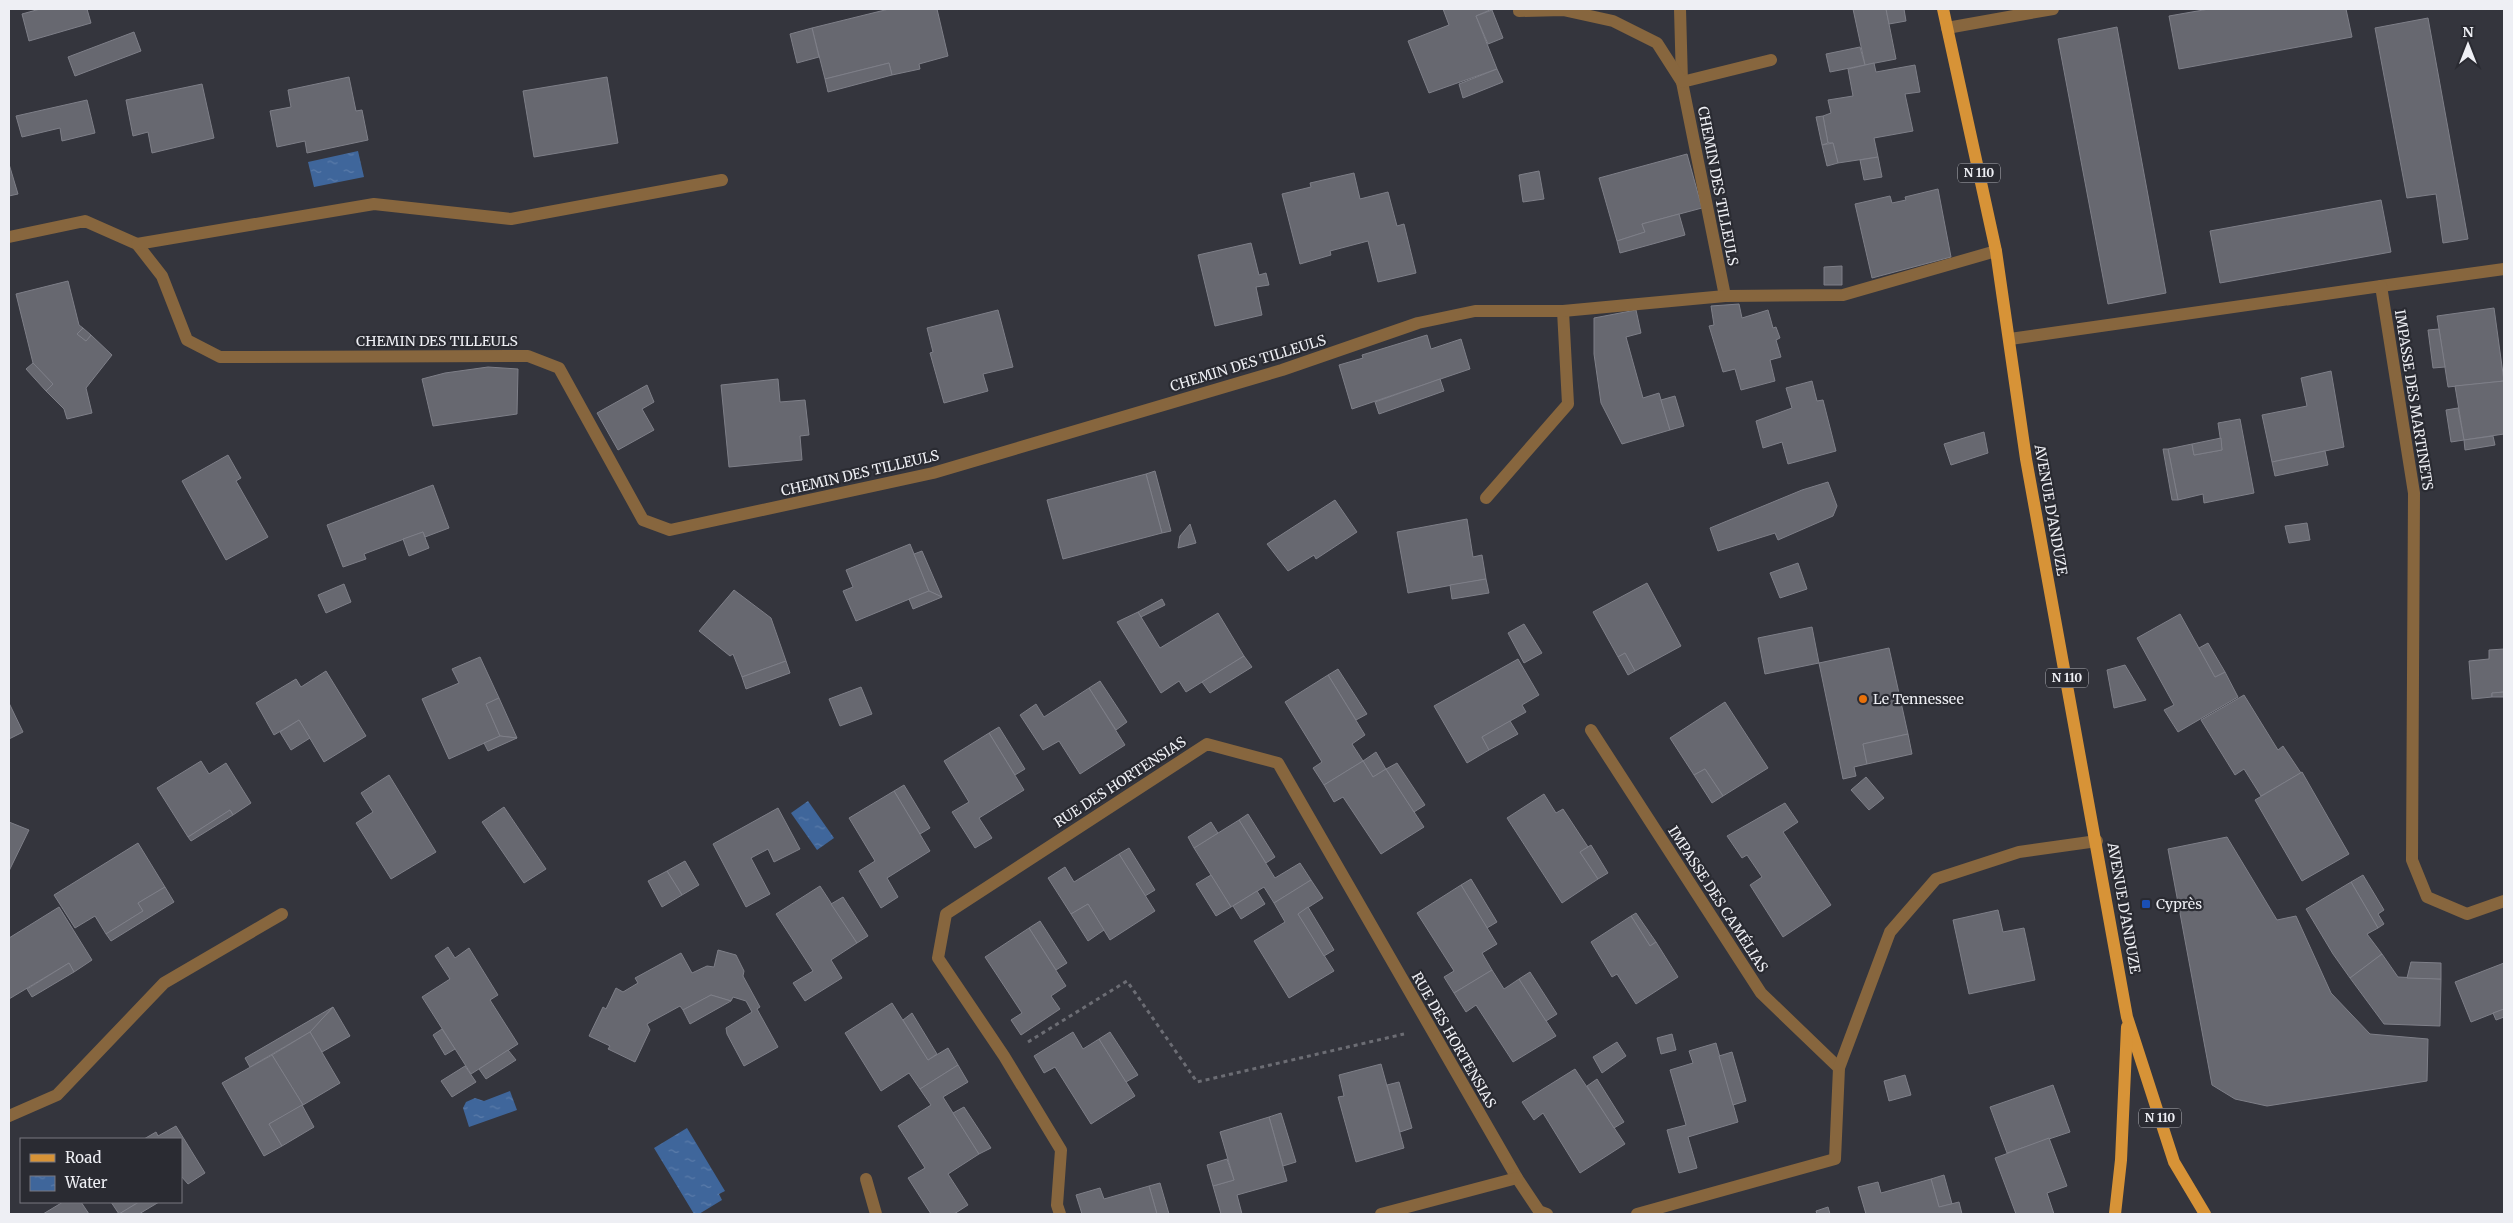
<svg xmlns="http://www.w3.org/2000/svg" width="2513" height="1223" viewBox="0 0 2513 1223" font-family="Merriweather,serif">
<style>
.water{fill:url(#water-ripples)}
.building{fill:#676870;stroke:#7e7f88}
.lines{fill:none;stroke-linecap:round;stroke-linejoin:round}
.path{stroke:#6c6d74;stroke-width:3;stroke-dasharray:4 4;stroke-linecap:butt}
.service{stroke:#87663e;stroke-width:12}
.minor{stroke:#87663e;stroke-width:12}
.primary{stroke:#d79337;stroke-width:12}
.food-dot{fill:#e8710a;stroke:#2a2b32;stroke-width:2}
.transit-dot{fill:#1a4fb4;stroke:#2a2b32;stroke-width:2}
.labels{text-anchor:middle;stroke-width:4.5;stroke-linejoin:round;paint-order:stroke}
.shield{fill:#2a2b32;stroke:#b3b4ba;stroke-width:1}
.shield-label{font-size:12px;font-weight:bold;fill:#eeeff4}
.street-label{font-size:14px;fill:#eeeff4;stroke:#2a2b32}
.poi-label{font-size:14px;fill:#eeeff4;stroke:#2a2b32;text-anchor:start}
</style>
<defs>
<pattern id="water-ripples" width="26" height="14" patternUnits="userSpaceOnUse" patternTransform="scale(1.25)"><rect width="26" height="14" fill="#3f669b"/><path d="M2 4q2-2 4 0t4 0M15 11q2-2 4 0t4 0" fill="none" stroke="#5b7caa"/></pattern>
</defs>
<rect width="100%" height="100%" fill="#34353d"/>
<g class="water">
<path d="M358,151l6,26 -50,10 -6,-25z"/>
<path d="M808,801l26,37 -17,12 -26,-37z"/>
<path d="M510,1091l7,19 -48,17 -6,-19 3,-6 9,-4 9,3z"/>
<path d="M687,1128l38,63 -6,3 3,6 -23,14h-5l-40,-66z"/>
</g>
<g class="building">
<path d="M40,9h47l4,14 -62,18 -7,-27z"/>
<path d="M889,9h48l11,47 -29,8 1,5 -28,6 -3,-12 -64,16 -13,-51z"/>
<path d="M1443,9h49l-16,7 21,53 -68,24 -21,-52 41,-16z"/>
<path d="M1853,9h33l10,50 -31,6z"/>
<path d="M1886,9h18l2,12 -17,3z"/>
<path d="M2209,9h137l6,28 -173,32 -10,-53z"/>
<path d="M1492,10l11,28 -15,6 -12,-28z"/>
<path d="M2428,18l40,221 -25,4 -7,-49 -29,4 -32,-170z"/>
<path d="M2117,27l49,266 -58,11 -50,-265z"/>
<path d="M812,28l7,29 -22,6 -7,-29z"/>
<path d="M134,32l7,19 -66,25 -7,-19z"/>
<path d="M1860,47l5,18 -35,7 -4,-18z"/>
<path d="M889,63l3,12 -64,17 -3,-13z"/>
<path d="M1874,63l2,9 39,-7 5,27 -15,2 8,37 -39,7 4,19 -40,6 -5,-20h-5l-5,-27 8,-3 -3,-13 25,-4 -5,-27z"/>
<path d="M1497,69l6,13 -40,16 -4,-14z"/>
<path d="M349,77l7,34 6,-1 6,30 -61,13 -2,-12 -28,6 -7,-36 21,-4 -3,-17z"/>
<path d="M607,77l11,66 -84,14 -11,-66z"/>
<path d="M202,84l12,54 -62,15 -4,-21 -15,4 -7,-36z"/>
<path d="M87,100l8,33 -33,8 -2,-13 -38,9 -6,-21z"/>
<path d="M1823,116l5,27 -6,2 -6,-28z"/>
<path d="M1833,143l5,20 -11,3 -5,-21z"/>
<path d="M1687,154l15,54 -60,16 3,8 -28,9 -18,-63z"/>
<path d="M1878,157l4,20 -18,3 -4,-20z"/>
<path d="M9,164l9,30 -9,2z"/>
<path d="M1539,171l5,28 -21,3 -4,-27z"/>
<path d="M1354,173l6,26 28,-7 9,34 7,-2 12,49 -38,9 -10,-41 -38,10 1,4 -31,9 -18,-70 29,-7 -1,-4z"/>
<path d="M1938,189l13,68 -79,21 -17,-74 35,-8 2,7 14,-3 -1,-3z"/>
<path d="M2381,200l10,52 -171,31 -10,-52z"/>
<path d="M1679,214l6,21 -65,18 -3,-12 28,-9 -3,-8z"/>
<path d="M1251,243l8,32 7,-2 3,12 -13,2 6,28 -47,11 -17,-71z"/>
<path d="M1842,266v19h-18v-18z"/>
<path d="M68,281l11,44 4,3 -6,6 9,7 5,-6 21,20 -26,33 6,25 -25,6 -3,-10 -18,-18 7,-7 -20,-21 -17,-69z"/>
<path d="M1739,304l3,14 26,-8 5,18 3,-1 4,11 -4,2 5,17 -11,3 5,21 -34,9 -6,-21 -12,3 -14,-46 5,-1 -3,-19z"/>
<path d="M2494,308l10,73 -56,6 -11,-71z"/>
<path d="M998,310l15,57 -30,7 5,17 -44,12 -14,-50 3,-1 -6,-24z"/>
<path d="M1636,310l5,23 -15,4 17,61 16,-5 11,37 -48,14 -21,-41 -7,-49v-36z"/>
<path d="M83,328l8,7 -5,6 -9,-7z"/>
<path d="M2439,329l6,38 -12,1 -5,-38z"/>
<path d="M1427,335l4,14 30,-10 9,30 -118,40 -13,-44 24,-7 -1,-3z"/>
<path d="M33,363l20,21 -7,7 -20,-22z"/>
<path d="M488,367l30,2 -1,45 -84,12 -11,-47 23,-6z"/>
<path d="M2331,371l13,76 -72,15 -10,-47 45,-9 -6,-28z"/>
<path d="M778,379l2,23 25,-2 4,35 -9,1 2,24 -73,7 -8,-82z"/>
<path d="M1440,379l4,12 -65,23 -4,-12z"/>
<path d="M1812,381l5,20 6,-1 13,51 -48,13 -6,-22 -19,6 -7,-27 36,-13 -6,-20z"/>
<path d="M2504,381v53l-40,6 -9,-54z"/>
<path d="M647,385l7,17 -12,7 12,21 -36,20 -21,-37z"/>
<path d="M1675,396l9,30 -14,4 -9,-30z"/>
<path d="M2458,408l6,32 -13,2 -5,-32z"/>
<path d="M2240,419l14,74 -50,10 -1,-9 -25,6 -10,-51 24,-5 2,11 28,-5 -4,-27z"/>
<path d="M1984,432l4,21 -37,12 -7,-21z"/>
<path d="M2493,436l2,9 -30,5 -1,-10z"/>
<path d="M2221,438l1,12 -28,5 -2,-11z"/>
<path d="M2163,449h5l10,51h-6z"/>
<path d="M2325,451l3,14 -53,11 -3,-14z"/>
<path d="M228,455l13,23 -5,3 32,56 -42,23 -44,-79z"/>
<path d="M1155,471l16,60 -9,2 -16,-59z"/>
<path d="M1146,474l16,59 -99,26 -16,-59z"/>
<path d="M1828,482l9,24 -4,10 -55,24 -3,-7 -57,18 -8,-23 92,-38z"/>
<path d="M433,485l16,43 -24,9 -2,-5 -59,22 2,5 -23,8 -16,-42z"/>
<path d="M1335,500l22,32 -41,27 -2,-4 -26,16 -21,-27z"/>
<path d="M1467,519l6,38 9,-2 4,24 -78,14 -11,-61z"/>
<path d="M2307,523l3,17 -21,3 -4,-17z"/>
<path d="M1190,524l6,19 -18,5 2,-12z"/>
<path d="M423,532l6,16 -20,8 -6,-17z"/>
<path d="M910,544l19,47 -73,30 -13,-30 10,-4 -7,-17z"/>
<path d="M922,551l20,46 -13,-6 -15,-37z"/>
<path d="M1798,563l9,26 -27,9 -10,-25z"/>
<path d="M1486,579l3,14 -37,6 -2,-14z"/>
<path d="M1647,583l34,63 -46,25 -10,-18 -7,4 -25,-45z"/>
<path d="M344,584l7,18 -25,11 -8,-18z"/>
<path d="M734,590l37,28 15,43 -44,16 -9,-23 -3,2 -31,-25z"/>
<path d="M929,591l13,6 -29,12 -4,-10z"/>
<path d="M1162,599l3,6 -24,12 -3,-5z"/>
<path d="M1138,612l22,36 58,-35 26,43 -58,36 -7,-11 -18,12 -44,-71z"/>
<path d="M2180,614l35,63 10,-5 13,25 -60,35 -14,-22 10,-5 -37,-67z"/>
<path d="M1524,624l18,29 -18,10 -16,-30z"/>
<path d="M1812,627l7,36 -54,11 -7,-36z"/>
<path d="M2208,643l17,29 -10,5 -16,-29z"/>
<path d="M1889,648l19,86 -45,10 4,20 -13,3 2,9 -13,3 -24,-116z"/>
<path d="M2504,649v43l-12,1v4l-20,2 -3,-38 20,-2v-9z"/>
<path d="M1625,653l10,18 -7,4 -10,-18z"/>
<path d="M1244,656l8,11 -42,26 -8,-11z"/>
<path d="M480,657l19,41 -13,6 14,32 -51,23 -27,-60 37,-16 -7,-14z"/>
<path d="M1518,659l21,36 -17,10 4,7 -44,25 7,13 -22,13 -33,-57z"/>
<path d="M786,661l4,12 -44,16 -4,-12z"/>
<path d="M2125,665l21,35 -32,8 -7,-38z"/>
<path d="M1338,669l29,45 -11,6 -28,-45z"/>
<path d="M326,671l40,65 -42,26 -25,-42 -25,15 -18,-32 40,-24 5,8z"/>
<path d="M1328,675l37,60 -13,9 11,17 -39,24 -11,-17 9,-6 -37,-60z"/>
<path d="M1100,681l27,41 -11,8 -27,-42z"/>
<path d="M861,687l11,27 -32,12 -11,-27z"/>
<path d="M1089,688l36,57 -45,29 -21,-33 -16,9 -23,-35 16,-11 8,13z"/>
<path d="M2504,692v5h-12v-4z"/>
<path d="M2244,695l34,55 5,-4 18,27 -40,23 -17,-27 -9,6 -34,-55z"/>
<path d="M499,698l18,40 -17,-2 -14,-32z"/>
<path d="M1725,702l43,66 -45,28 -18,-27 -11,6 -24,-37z"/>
<path d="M9,703l14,29 -14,7z"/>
<path d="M299,720l11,18 -19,12 -11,-18z"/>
<path d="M1510,721l8,13 -29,16 -7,-13z"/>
<path d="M999,727l26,42 -10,6 -26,-42z"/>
<path d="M989,733l35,57 -45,28 13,20 -17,10 -23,-36 17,-10 -25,-41z"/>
<path d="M1908,734l4,20 -45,10 -4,-20z"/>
<path d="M500,736l17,2 -29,13 -4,-8z"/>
<path d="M1376,752l10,17 -13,8 -10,-16z"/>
<path d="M201,761l8,13 17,-11 25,40 -18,12 -3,-5 -42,27 -31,-49z"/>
<path d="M1363,761l10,16 13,-8 38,58 -43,27 -38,-57 -9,5 -10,-17z"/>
<path d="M1397,763l28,42 -11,7 -28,-43z"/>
<path d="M1705,769l18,27 -11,7 -18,-28z"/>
<path d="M2302,772l47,82 -47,27 -47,-81z"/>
<path d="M389,775l47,77 -45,27 -35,-56 17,-11 -12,-19z"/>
<path d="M1866,777l18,21 -15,12 -18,-20z"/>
<path d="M904,785l26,43 -10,6 -26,-43z"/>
<path d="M894,791l36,60 -43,27 11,19 -17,11 -22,-37 16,-10 -26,-43z"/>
<path d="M1544,794l12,19 7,-4 25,38 -8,5 18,27 -36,24 -55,-85z"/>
<path d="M1785,803l13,19 -15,10 48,73 -48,32 -33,-52 12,-8 -15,-22 -5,3 -15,-22z"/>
<path d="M504,807l42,62 -22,14 -42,-61z"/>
<path d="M778,808l22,41 -26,13 -6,-13 -17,9 19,36 -24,13 -33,-63z"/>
<path d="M230,810l3,5 -42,26 -3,-4z"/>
<path d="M1248,814l27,43 -9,6 -27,-43z"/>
<path d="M1239,820l36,58 25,-15 11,17 -37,23 -10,-16 -33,20 -37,-59z"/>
<path d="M9,822l20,8 -20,41z"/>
<path d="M1211,822l7,11 -24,15 -6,-11z"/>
<path d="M2227,837l50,83 19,-4 35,77 39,41 58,5 -1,42 -160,25 -32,-7 -23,-14 -44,-236z"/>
<path d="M138,843l27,44 -27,16 5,8 -37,23 -11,-18 -20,12 -21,-33z"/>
<path d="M1591,845l17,28 -10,6 -18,-27z"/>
<path d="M1129,848l26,42 -10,6 -26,-42z"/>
<path d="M1119,854l36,57 -45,29 -22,-36 -17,10 -23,-36 17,-11 9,15z"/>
<path d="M685,861l14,24 -17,10 -15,-24z"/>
<path d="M667,871l15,24 -20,12 -14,-26z"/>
<path d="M1211,875l20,32 -15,9 -20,-32z"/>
<path d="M2363,875l21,35 -6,4 6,10 -6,4 -27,-46z"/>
<path d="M1471,879l26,43 -10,6 -26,-43z"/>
<path d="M1311,880l12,18 -25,16 36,57 -45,27 -35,-57 31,-19 -11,-19z"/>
<path d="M2351,882l27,46 -11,6 15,20 -32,24 -17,-24 -27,-45z"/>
<path d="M1461,885l36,59 -15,9 10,17 -38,23 -10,-16 10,-6 -37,-58z"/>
<path d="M820,886l37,57 -26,17 11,18 -37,23 -12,-18 20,-12 -37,-57z"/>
<path d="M165,887l9,15 -63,39 -5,-7 37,-23 -5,-8z"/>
<path d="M1257,891l8,13 -24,15 -8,-13z"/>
<path d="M843,897l25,39 -11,7 -26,-39z"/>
<path d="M1088,904l16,26 -16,11 -17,-27z"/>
<path d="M59,907l33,53 -18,12 -5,-9 -60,36v-61z"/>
<path d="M1308,907l26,43 -10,6 -26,-42z"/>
<path d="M1998,910l5,22 21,-4 11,52 -66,14 -16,-74z"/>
<path d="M1636,913l20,29 -6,4 -19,-30z"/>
<path d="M1631,916l19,30 6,-4 22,35 -42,27 -19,-30 -5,3 -21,-35z"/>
<path d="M1040,921l27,42 -11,7 -27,-42z"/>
<path d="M1029,928l37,58 -15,10 9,13 -39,26 -10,-15 11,-7 -37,-56z"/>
<path d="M448,947l7,11 14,-10 29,47 -8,5 28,44 -47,30 -49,-77 28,-18 -15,-23z"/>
<path d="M718,950l18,5 8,16 -1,5 17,31 -3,2 21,38 -34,19 -17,-32 -1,-6 26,-16 -6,-11 -13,-4 -2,4 -20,-6 -28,15 -3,-4 -33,18 3,6 -15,32 -27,-13 2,-3 -21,-10 14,-29 3,2 10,-21 7,4 15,-9 -3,-5 46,-25 11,20 15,-7 7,1z"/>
<path d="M2382,954l16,23 43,2 -1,47 -56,-2 -34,-46z"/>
<path d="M2411,962l30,1v16l-34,-1z"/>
<path d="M69,963l5,9 -42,25 -5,-8z"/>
<path d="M2504,963v46l-33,13 -16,-40z"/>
<path d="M1492,970l12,19 15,-10 37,57 -43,26 -37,-57 -10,7 -12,-19z"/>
<path d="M1530,972l27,42 -11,7 -27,-42z"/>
<path d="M711,995l20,6 -41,23 -7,-14z"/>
<path d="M892,1003l36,57 20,-12 10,17 -38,24 -11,-16 -28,18 -36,-58z"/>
<path d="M333,1007l17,29 -28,16 -12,-20z"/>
<path d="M333,1007l-23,25 -60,35 -5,-9z"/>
<path d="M2504,1009v8l-8,3 -3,-7z"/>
<path d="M912,1013l25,41 -9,6 -25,-40z"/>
<path d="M442,1029l13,20 -10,6 -12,-20z"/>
<path d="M310,1032l30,51 -37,22 -31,-50z"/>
<path d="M1073,1032l10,17 16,-10 36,57 -44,28 -36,-57 -11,6 -10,-17z"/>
<path d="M1110,1032l28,43 -12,7 -27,-43z"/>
<path d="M1672,1034l4,16 -15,4 -4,-16z"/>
<path d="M1617,1042l9,14 -24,17 -9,-16z"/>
<path d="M1716,1043l22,79 -50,15 9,31 -18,5 -12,-43 19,-5 -16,-55 23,-7 -4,-12z"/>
<path d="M508,1050l8,10 -30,19 -7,-10z"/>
<path d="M1732,1052l14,49 -13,4 -14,-49z"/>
<path d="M272,1055l31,50 -34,19 13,22 -18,10 -42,-73z"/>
<path d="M1381,1064l23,84 -48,14 -18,-65 6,-1 -5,-21z"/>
<path d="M958,1065l10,17 -25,15 36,57 -31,20 20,31 -14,9h-23l-23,-36 17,-10 -27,-42 33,-21 -11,-16z"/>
<path d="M465,1066l11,16 -24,15 -11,-16z"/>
<path d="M1575,1069l50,75 -45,29 -37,-60 -9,7 -12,-18z"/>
<path d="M1905,1075l6,20 -22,6 -5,-20z"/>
<path d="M1597,1079l27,43 -10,6 -27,-42z"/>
<path d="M1399,1082l13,46 -12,4 -13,-47z"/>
<path d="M2053,1085l17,47 -63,21 -17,-46z"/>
<path d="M302,1105l12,22 -32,19 -13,-22z"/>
<path d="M964,1107l27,41 -12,6 -26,-41z"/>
<path d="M1281,1113l15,49 -13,4 -14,-49z"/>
<path d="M1269,1117l18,64 -50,14 5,19h-21l-8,-28 21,-6 -14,-48z"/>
<path d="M176,1126l29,47 -17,11 -7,-8v-37h-37l12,-7 2,4z"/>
<path d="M2049,1138l18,48 -20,7 7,21h-38l-21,-56z"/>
<path d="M1227,1159l7,21 -21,6 -6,-21z"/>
<path d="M1944,1175l8,29 -13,3 -8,-28z"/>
<path d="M1931,1179l8,28 20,-5 3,12h-96l-8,-27 20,-5 3,11z"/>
<path d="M1160,1183l9,31h-12l-8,-28z"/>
<path d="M1149,1186l8,28h-75l-6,-19 24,-7 4,11z"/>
<path d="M63,1202h18l8,12h-46z"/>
<path d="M111,1202h28l-20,12z"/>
<path d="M139,1202h20l-20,12h-20z"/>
<path d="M1828,1207l2,7h-13l-1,-3z"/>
</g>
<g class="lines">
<path class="path" d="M1028,1042l99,-61 70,101 207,-48"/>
<g class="service">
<path d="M2381,286l123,-17"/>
<path d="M1486,498l82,-94 -5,-93"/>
</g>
<g class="minor">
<path d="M1680,9l2,73 43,214"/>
<path d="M1519,11l44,-1 50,11 44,22 25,39 89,-22"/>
<path d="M1947,28l106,-19"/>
<path d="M9,237l76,-16 52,23 25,32 25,64 33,17 308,-1 31,12 84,152 27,10 263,-57 349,-103 136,-47 57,-12h88l162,-15 118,-1 153,-44"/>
<path d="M137,244l237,-40 137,15 211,-39"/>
<path d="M2010,339l371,-53 33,207 -2,367 15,37 40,17 37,-13"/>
<path d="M1591,730l170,263 78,75"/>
<path d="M9,1116l48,-21 107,-112 118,-69"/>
<path d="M866,1179l10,35"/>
<path d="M1060,1214l-3,-9 4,-55 -57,-94 -66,-98 8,-44 261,-170 71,19 239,415 22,33 8,3"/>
<path d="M1381,1214l136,-36"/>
<path d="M1637,1214l198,-55 4,-91 51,-136 46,-53 83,-27 78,-11"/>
</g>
<g class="primary">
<path d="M1943,9l53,242 30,208 101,558 47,145 31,52"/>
<path d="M2115,1214l6,-54 6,-133"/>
</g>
</g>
<circle class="food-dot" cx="1863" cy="699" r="5"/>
<rect class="transit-dot" x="2141" y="899" width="10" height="10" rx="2.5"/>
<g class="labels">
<g class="shield">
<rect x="1958" y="163.5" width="42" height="19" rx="4"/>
<rect x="2046" y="668.5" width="42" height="19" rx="4"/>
<rect x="2139" y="1108.5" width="42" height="19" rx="4"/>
</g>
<g class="shield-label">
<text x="1979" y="177">N 110</text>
<text x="2067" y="682">N 110</text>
<text x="2160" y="1122">N 110</text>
</g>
<g class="street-label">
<text transform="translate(1718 186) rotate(79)" y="5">CHEMIN DES TILLEULS</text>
<text x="437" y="346">CHEMIN DES TILLEULS</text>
<text transform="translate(1248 363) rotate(-17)" y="5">CHEMIN DES TILLEULS</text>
<text transform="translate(2414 400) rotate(81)" y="5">IMPASSE DES MARTINETS</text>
<text transform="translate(860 473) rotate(-13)" y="5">CHEMIN DES TILLEULS</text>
<text transform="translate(2051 510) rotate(80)" y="5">AVENUE D'ANDUZE</text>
<text transform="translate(1120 782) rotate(-33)" y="5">RUE DES HORTENSIAS</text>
<text transform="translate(1718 899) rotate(57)" y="5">IMPASSE DES CAMÉLIAS</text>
<text transform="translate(2124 908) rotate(80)" y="5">AVENUE D'ANDUZE</text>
<text transform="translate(1454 1040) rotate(60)" y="5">RUE DES HORTENSIAS</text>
</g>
<g class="poi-label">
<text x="1873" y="704">Le Tennessee</text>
<text x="2156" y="909">Cyprès</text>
</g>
</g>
<rect width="2513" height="1223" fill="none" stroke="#eeeff4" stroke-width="20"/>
<rect x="20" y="1138" width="162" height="65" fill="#2a2b32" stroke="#787980"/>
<rect x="30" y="1154" width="25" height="8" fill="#d79337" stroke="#787980"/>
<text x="65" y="1163" font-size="15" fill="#eeeff4">Road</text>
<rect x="30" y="1176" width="25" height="15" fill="url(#water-ripples)" stroke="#787980"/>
<text x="65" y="1188" font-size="15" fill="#eeeff4">Water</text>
<g transform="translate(2468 45)" stroke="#2a2b32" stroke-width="4" paint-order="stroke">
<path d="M0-4L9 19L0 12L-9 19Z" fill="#eeeff4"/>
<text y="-8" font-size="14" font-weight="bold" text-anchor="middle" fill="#eeeff4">N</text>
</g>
</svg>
